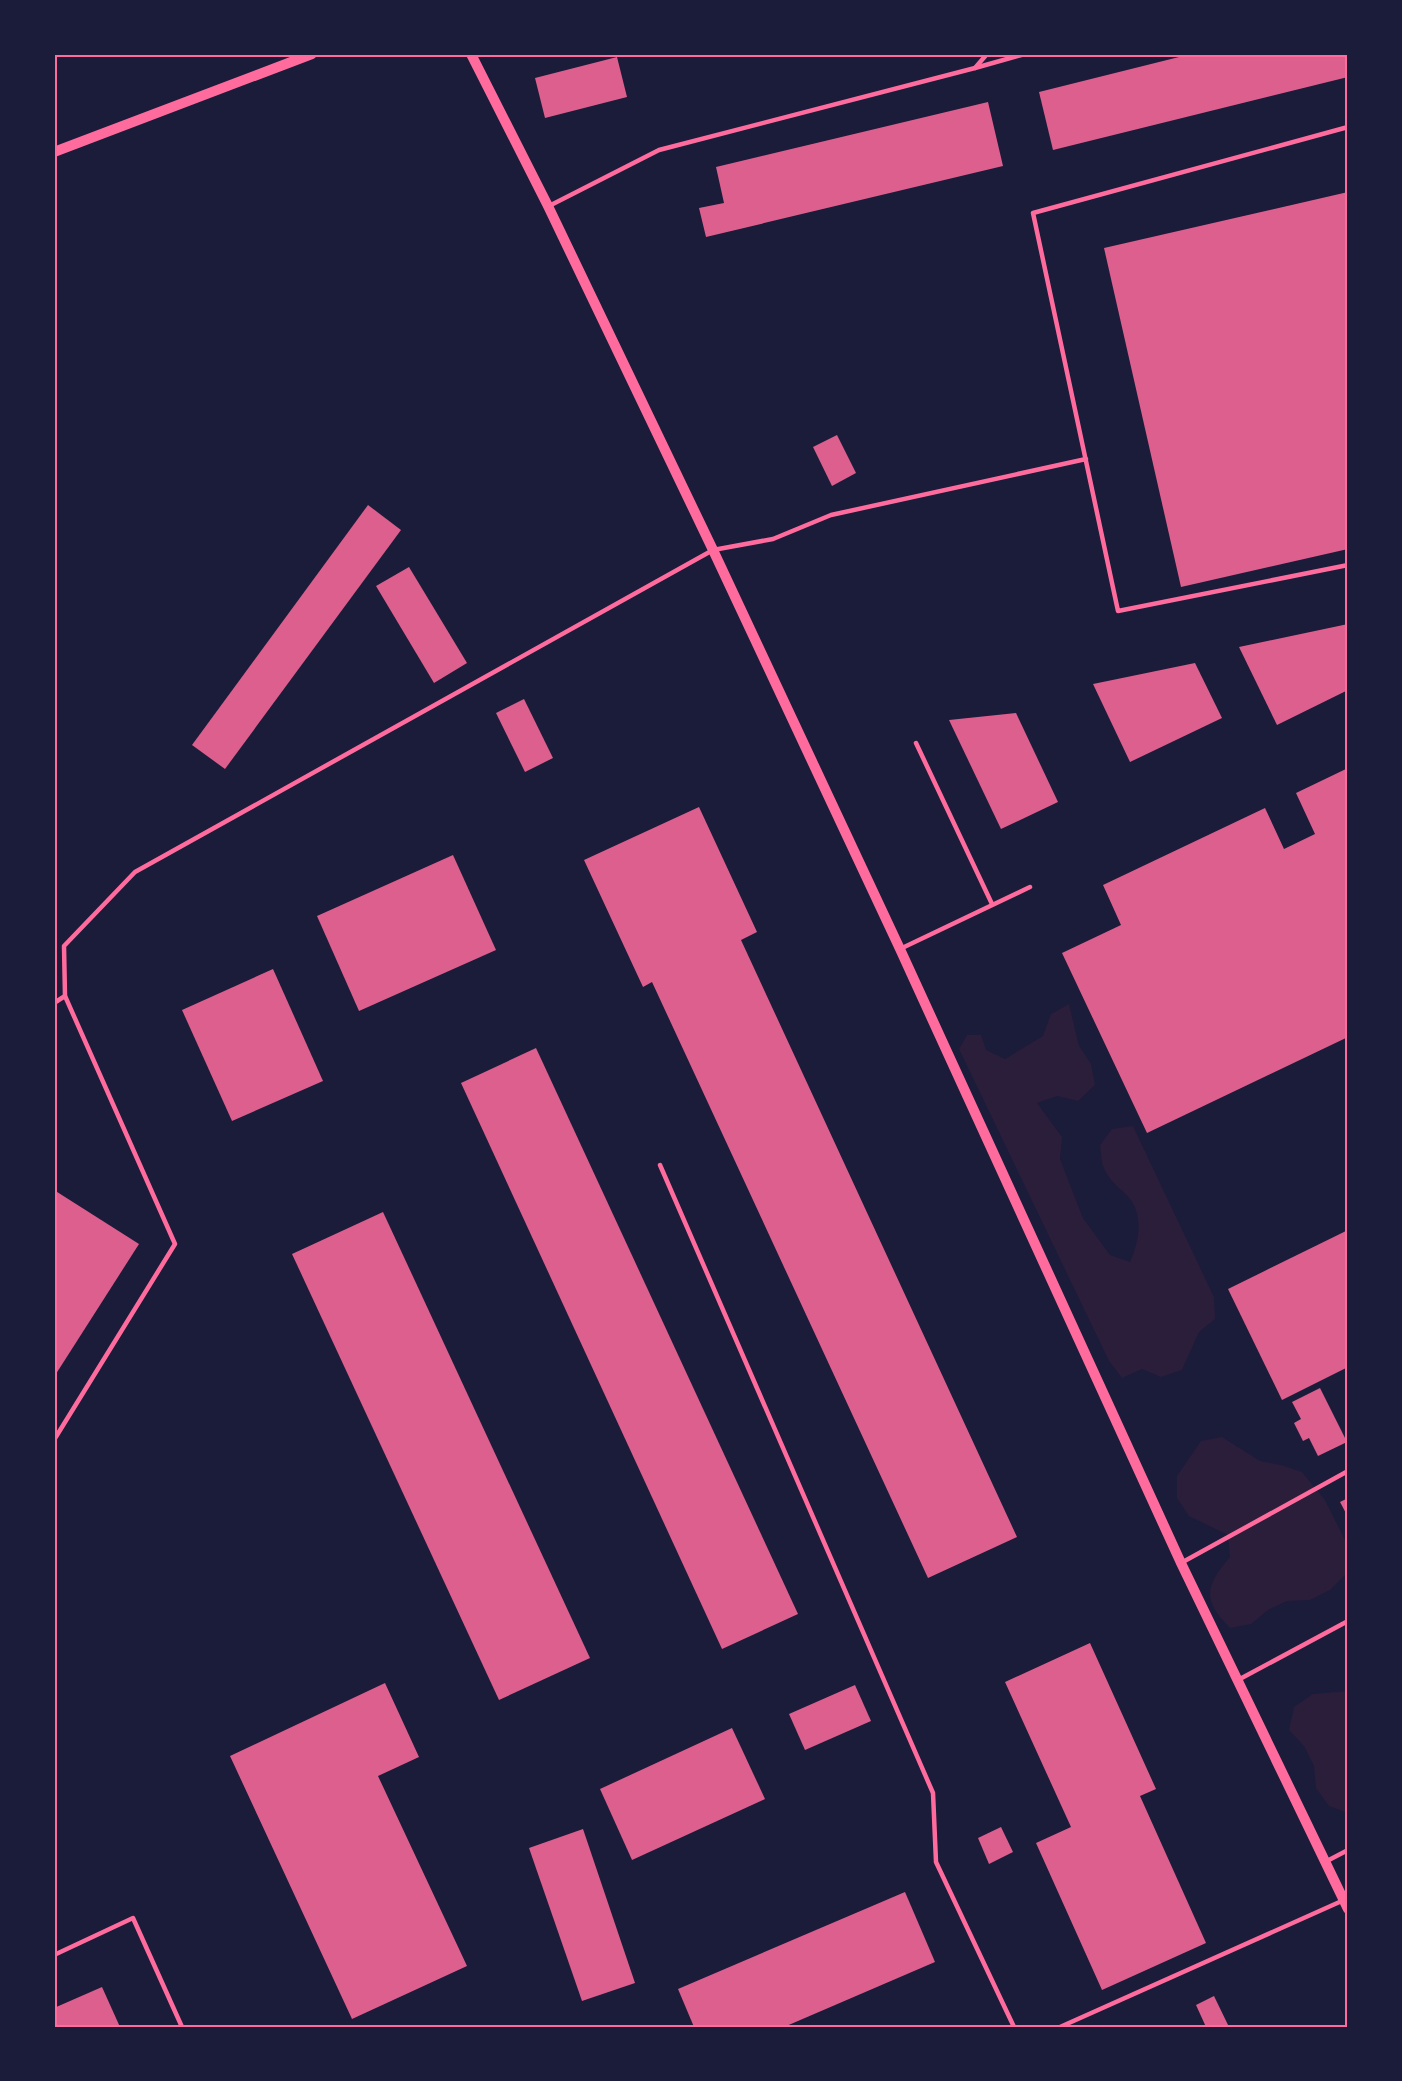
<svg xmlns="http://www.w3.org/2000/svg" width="1402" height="2081" viewBox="0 0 1402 2081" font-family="Overpass,sans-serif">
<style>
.green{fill:#2a1e3b}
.building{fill:#dd5f8e}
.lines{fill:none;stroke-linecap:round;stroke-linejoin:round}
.service{stroke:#ff6b9d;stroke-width:4.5}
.tertiary{stroke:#ff6b9d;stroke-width:10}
.neatline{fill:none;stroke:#ff6b9d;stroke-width:2}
</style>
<rect width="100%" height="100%" fill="#1b1b3a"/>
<g class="green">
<path d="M1069,1004l10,42 12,18 4,21 -17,16 -21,-5 -20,7 25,34 -2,22 23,59 27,37 20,7c8,-19 14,-42 1,-62 -9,-11 -22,-18 -27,-32 -3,-6 -3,-16 -4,-23l12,-16 21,-3 81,171 1,22 -16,13 -17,38 -21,7 -19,-8 -20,9 -13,-17 -150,-312 8,-14h14l5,15 19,9 38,-23 8,-22z"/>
<path d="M1222,1437l38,24 21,4 21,7 23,28 23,46v20l-3,9 -15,15 -20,10 -23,1 -19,9 -17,14 -21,4c-28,-28 -25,-42 0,-71l-2,-22 -39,-19 -12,-18v-22l24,-35z"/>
<path d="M1348,1691v122l-19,-7 -13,-18 -2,-22 -10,-20 -15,-16 5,-23 19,-13z"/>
</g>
<g class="building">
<path d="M1191,54h157v23l-295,73 -14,-58z"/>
<path d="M617,57l10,40 -82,21 -10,-40z"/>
<path d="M988,102l15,64 -297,71 -7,-29 25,-5 -8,-36z"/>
<path d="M1348,192v357l-167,38 -77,-339z"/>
<path d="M837,435l19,38 -24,13 -19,-39z"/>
<path d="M368,505l33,25 -176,239 -33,-24z"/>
<path d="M409,567l58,96 -33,20 -58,-97z"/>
<path d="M1348,624v66l-71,35 -38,-78z"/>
<path d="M1195,663l27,55 -92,44 -37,-78z"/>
<path d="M524,699l29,59 -28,14 -29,-59z"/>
<path d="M1016,713l42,89 -57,27 -52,-109z"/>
<path d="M1348,768v269l-201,96 -85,-180 59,-28 -18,-40 162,-77 19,41 31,-15 -19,-41z"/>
<path d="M699,807l58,125 -16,8 276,597 -89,41 -276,-596 -9,5 -59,-127z"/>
<path d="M453,855l43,95 -137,61 -42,-95z"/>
<path d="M273,969l50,112 -91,40 -50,-111z"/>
<path d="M536,1048l262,566 -76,35 -261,-566z"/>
<path d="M54,1190l85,54 -85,133z"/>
<path d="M383,1212l207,446 -91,42 -207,-446z"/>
<path d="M1348,1230v137l-66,33 -54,-111z"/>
<path d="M1320,1388l27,54 -29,14 -9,-18 -6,3 -9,-18 7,-4 -9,-17z"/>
<path d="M1348,1498v19l-8,-15z"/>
<path d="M1090,1643l66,146 -16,7 66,147 -104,47 -66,-147 35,-16 -66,-145z"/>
<path d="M385,1683l34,74 -41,19 89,190 -115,53 -122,-263z"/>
<path d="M855,1685l16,36 -66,29 -16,-36z"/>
<path d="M732,1728l33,71 -133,61 -32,-71z"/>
<path d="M1001,1827l12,25 -24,12 -11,-26z"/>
<path d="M583,1829l52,154 -53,18 -53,-153z"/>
<path d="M905,1892l30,70 -151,65h-90l-16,-38z"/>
<path d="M102,1987l18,40h-66v-19z"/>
<path d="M1214,1996l15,31h-23l-10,-22z"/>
</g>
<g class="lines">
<g class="service">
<path d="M975,68l50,-14"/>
<path d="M1348,127l-315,86 85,398 230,-46"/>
<path d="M549,206l110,-56 316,-82 12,-14"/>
<path d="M916,743l76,161"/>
<path d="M900,949l130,-62"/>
<path d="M54,1003l11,-7"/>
<path d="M660,1165l273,628 3,69 78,165"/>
<path d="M54,1440l121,-196 -110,-248 -1,-50 71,-74 578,-322 60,-11 58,-24 255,-56"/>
<path d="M1181,1563l167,-92"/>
<path d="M1238,1680l110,-59"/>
<path d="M1327,1861l21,-11"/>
<path d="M54,1955l79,-37 49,109"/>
<path d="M1060,2027l284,-127"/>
</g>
<g class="tertiary">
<path d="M471,54l77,152 165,344 187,399 281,614 167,346"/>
<path d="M54,152l258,-98"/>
</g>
</g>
<rect width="1402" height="2081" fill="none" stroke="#1b1b3a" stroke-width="111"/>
<rect x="56" y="56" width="1290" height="1970" class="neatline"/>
</svg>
